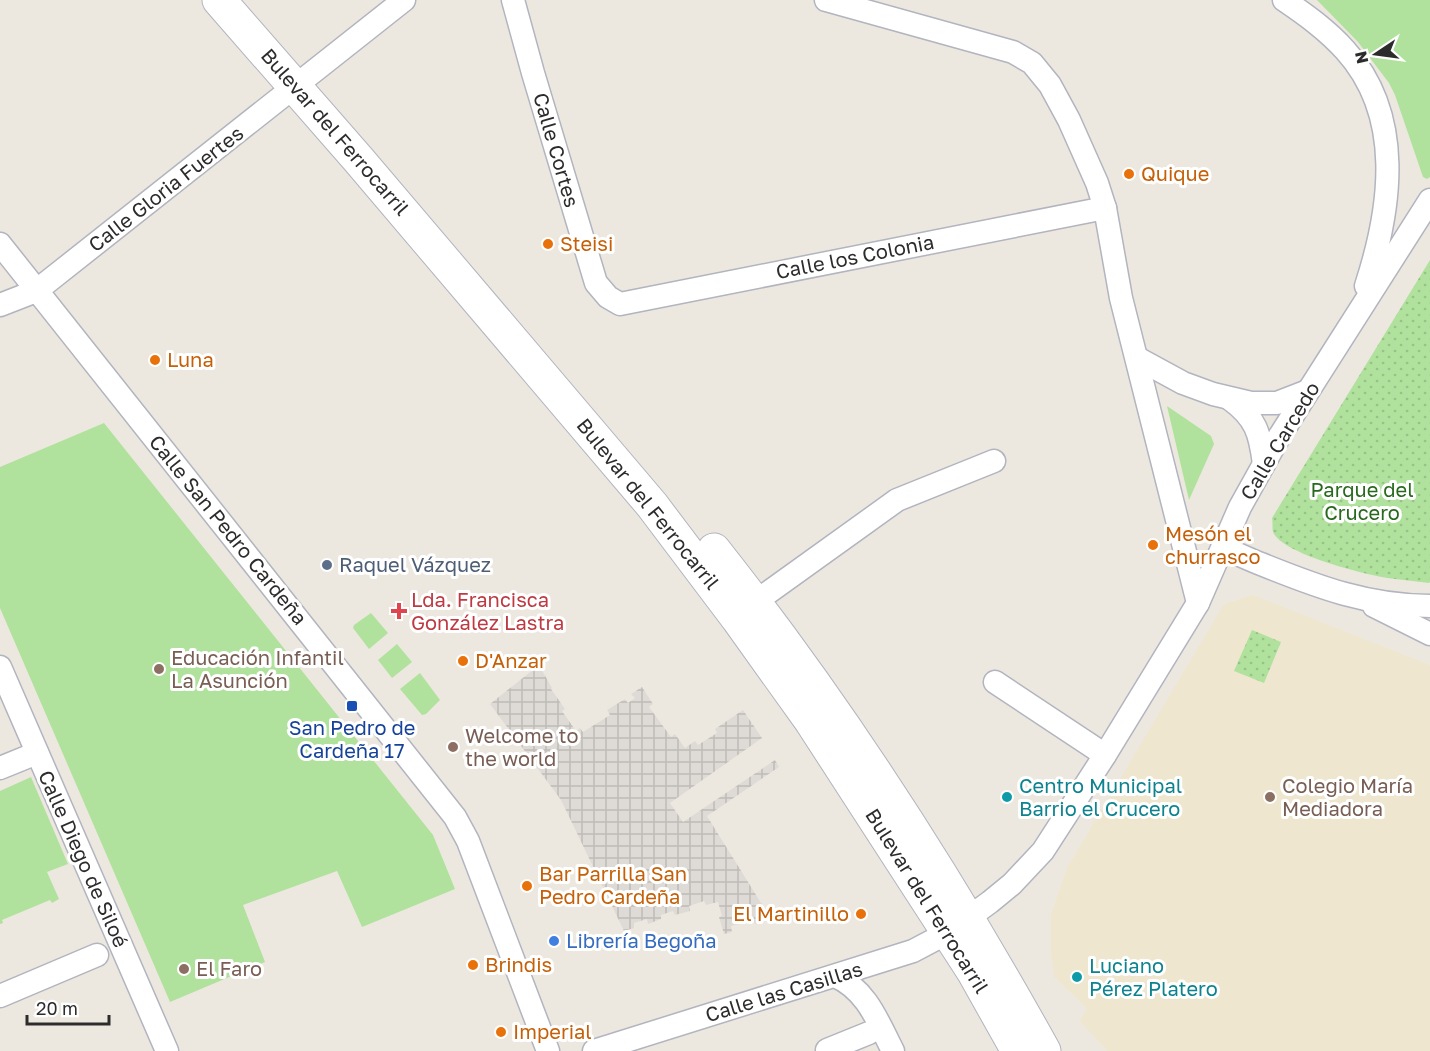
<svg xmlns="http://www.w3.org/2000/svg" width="1430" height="1051" viewBox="0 0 1430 1051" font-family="'Golos Text',sans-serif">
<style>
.education{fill:#eee6cf}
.grass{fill:#b0e29d}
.park{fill:url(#park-dots)}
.plaza{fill:url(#plaza-grid)}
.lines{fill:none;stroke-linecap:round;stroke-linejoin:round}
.street-casing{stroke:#b2b4bf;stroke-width:25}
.secondary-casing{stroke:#b2b4bf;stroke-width:35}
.street{stroke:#fff;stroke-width:22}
.secondary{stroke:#fff;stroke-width:33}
.food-dot{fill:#e8710a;stroke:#fff;stroke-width:2}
.service-dot{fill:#5c6f8a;stroke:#fff;stroke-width:2}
.health-dot{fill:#e0444e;stroke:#fff;stroke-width:2}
.education-dot{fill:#8d6e63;stroke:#fff;stroke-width:2}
.transit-dot{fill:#1a4fb4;stroke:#fff;stroke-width:2}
.culture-dot{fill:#0f9aa8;stroke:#fff;stroke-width:2}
.shop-dot{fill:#3f7fe0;stroke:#fff;stroke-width:2}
.labels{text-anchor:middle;stroke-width:6;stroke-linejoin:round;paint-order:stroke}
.street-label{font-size:20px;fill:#2c2c2c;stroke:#fff}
.food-label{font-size:20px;fill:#c56008;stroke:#fff;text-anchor:start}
.park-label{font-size:20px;fill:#28691d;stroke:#fff}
.service-label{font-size:20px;fill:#4e5e75;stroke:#fff;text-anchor:start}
.health-label{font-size:20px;fill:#be3a42;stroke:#fff;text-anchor:start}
.education-label{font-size:20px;fill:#785e54;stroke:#fff;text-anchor:start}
.transit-label{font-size:20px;fill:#164399;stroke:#fff}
.culture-label{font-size:20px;fill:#0d838f;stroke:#fff;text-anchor:start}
.shop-label{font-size:20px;fill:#366cbe;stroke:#fff;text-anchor:start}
</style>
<defs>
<pattern id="park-dots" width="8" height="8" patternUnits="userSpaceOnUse" patternTransform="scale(1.5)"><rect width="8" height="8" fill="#b0e29d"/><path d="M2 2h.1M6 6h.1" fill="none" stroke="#98c287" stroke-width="1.8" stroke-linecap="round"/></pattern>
<pattern id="plaza-grid" width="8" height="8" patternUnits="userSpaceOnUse" patternTransform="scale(1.5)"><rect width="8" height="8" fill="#dedbd6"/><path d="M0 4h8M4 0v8" fill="none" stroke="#bfbcb8"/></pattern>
</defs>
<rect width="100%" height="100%" fill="#ede8df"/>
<path class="education" d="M1253,595l177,70v386h-323l-27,-30 7,-13 -33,-31 -3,-24v-38l16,-47 157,-264z"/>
<g class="grass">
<path d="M1317,0h113v177l-3,2 -4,-2 -28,-82 -6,-12 -31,-41z"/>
<path d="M1167,406l44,30 3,8 -25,56z"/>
<path d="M104,423l329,412 22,54 -93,38 -25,-56 -94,34 22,57 -95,40 -170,-394v-141z"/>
<path d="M371,613l17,20 -19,16 -16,-21 1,-3z"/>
<path d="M397,644l15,18 -20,16 -14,-18z"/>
<path d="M420,673l20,27 -14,14 -4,1 -22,-26z"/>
<path d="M31,777l37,87 -21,8 12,27 -7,4 -2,-3 -48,20 1,3 -3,1v-133z"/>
</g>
<g class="park">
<path d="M1430,260v322l-1,1c-14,-2 -28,-3 -42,-5 -23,-4 -105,-24 -114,-46 -1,-3 0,-10 -1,-14z"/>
<path d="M1252,630l29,12 -17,41 -30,-12z"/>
</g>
<path class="plaza" d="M539,665l13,23 -1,1 14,20 -3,2 14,20 4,-3 3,4 27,-17 -3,-5 18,-11 3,4 7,-5 -4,-4 11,-7 11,17 -4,3 22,30 4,-3 10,14 10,-7 3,4 19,-12 -2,-4 28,-19 19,28 -92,65 13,19 92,-62 4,7 -72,49 64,103 -16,5 -2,-4 -22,6 1,6 -8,2 -5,-17 3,-1 -4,-14 -12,3 -2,-4 -15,5 1,5 -15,4 -2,-4 -12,4v4l-13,5 -1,-5 -13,4v5l-10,3 -63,-131 -71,-96z"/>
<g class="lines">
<defs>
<g id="street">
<path d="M513,0l20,73 63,210 12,14 12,7 485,-96"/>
<path d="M826,0l187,52 19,11 18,22 19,35 28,63 8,25 16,90 77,305"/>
<path d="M1284,0c22,15 43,30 61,50 60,66 46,159 21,236"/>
<path d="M0,244l455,573 13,24 80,210"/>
<path d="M0,305l36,-14 368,-291"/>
<path d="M1137,358l46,25 30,11 38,9h26l31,-12"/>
<path d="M1230,399c26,19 30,34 34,65"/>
<path d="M1223,548c13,5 25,11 38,16 57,23 107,42 169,42"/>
<path d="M755,602l142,-102 97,-39"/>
<path d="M1374,606l56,28"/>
<path d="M0,667l167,384"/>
<path d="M995,682l110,73"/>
<path d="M0,768l37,-15"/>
<path d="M835,976c32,14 43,46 58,75"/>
<path d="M0,996l97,-41"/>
<path d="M827,1050l42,-17"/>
<path d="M594,1051l319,-100 36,-19 41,-30 22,-18 31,-33 62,-96 93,-152 42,-96 39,-70 151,-237"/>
</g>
<g id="secondary">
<path d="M219,0l139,159 294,346 86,114 73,102 162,250 45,80"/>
<path d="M714,550c124,157 233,326 330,501"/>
</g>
</defs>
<use href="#street" class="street-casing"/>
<use href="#secondary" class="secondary-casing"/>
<use href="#street" class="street"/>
<use href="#secondary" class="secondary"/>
</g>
<g class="food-dot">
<circle cx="1129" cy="174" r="6"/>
<circle cx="548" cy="244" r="6"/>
<circle cx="155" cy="360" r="6"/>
<circle cx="1153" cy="545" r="6"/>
<circle cx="463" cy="661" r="6"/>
<circle cx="527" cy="886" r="6"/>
<circle cx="861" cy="914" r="6"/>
<circle cx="473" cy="965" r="6"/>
<circle cx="501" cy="1032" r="6"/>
</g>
<circle class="service-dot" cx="327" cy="565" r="6"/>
<path class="health-dot" d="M396 602h6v6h6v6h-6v6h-6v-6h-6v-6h6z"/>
<g class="education-dot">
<circle cx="159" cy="669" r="6"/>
<circle cx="453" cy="747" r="6"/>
<circle cx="1270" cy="797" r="6"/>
<circle cx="184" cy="969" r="6"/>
</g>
<rect class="transit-dot" x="346" y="700" width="12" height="12" rx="3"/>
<g class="culture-dot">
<circle cx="1007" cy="797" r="6"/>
<circle cx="1077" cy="977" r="6"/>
</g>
<circle class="shop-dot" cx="554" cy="941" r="6"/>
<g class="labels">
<g class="street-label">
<text transform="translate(335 132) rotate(49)" y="7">Bulevar del Ferrocarril</text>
<text transform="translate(556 150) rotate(74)" y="7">Calle Cortes</text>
<text transform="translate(166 189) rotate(-38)" y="7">Calle Gloria Fuertes</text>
<text transform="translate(855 257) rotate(-11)" y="7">Calle los Colonia</text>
<text transform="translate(1280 441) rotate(-59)" y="7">Calle Carcedo</text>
<text transform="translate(648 504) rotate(51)" y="7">Bulevar del Ferrocarril</text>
<text transform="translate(228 530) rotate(51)" y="7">Calle San Pedro Cardeña</text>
<text transform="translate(83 859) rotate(66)" y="7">Calle Diego de Siloé</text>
<text transform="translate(927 901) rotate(58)" y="7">Bulevar del Ferrocarril</text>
<text transform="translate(784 992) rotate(-17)" y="7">Calle las Casillas</text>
</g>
<g class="food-label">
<text x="1141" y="181">Quique</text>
<text x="560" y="251">Steisi</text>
<text x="167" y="367">Luna</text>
<text x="1165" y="541">Mesón el<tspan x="1165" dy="23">churrasco</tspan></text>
<text x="475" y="668">D'Anzar</text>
<text x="539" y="881">Bar Parrilla San<tspan x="539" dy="23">Pedro Cardeña</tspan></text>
<text x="849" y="921" text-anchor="end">El Martinillo</text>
<text x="485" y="972">Brindis</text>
<text x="513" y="1039">Imperial</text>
</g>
<g class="park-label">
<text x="1362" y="497">Parque del<tspan x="1362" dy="23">Crucero</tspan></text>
</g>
<g class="service-label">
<text x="339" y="572">Raquel Vázquez</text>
</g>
<g class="health-label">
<text x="411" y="607">Lda. Francisca<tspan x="411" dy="23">González Lastra</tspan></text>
</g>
<g class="education-label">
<text x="171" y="665">Educación Infantil<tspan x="171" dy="23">La Asunción</tspan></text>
<text x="465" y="743">Welcome to<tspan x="465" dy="23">the world</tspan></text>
<text x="1282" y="793">Colegio María<tspan x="1282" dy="23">Mediadora</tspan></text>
<text x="196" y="976">El Faro</text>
</g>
<g class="transit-label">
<text x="352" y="735">San Pedro de<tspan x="352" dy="23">Cardeña 17</tspan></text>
</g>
<g class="culture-label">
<text x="1019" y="793">Centro Municipal<tspan x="1019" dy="23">Barrio el Crucero</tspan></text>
<text x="1089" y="973">Luciano<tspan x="1089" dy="23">Pérez Platero</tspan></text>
</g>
<g class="shop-label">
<text x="566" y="948">Librería Begoña</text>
</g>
</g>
<g transform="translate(1376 54) rotate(257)" stroke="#ffffff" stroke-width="4.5" paint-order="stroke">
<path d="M0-4.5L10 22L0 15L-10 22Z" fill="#2c2c2c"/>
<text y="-9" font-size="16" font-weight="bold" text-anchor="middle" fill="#2c2c2c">N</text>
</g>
<path d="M27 1015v9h82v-9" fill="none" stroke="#2c2c2c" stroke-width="3"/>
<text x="36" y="1015" font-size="18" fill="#2c2c2c" stroke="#ffffff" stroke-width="4.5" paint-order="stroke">20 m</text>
</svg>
